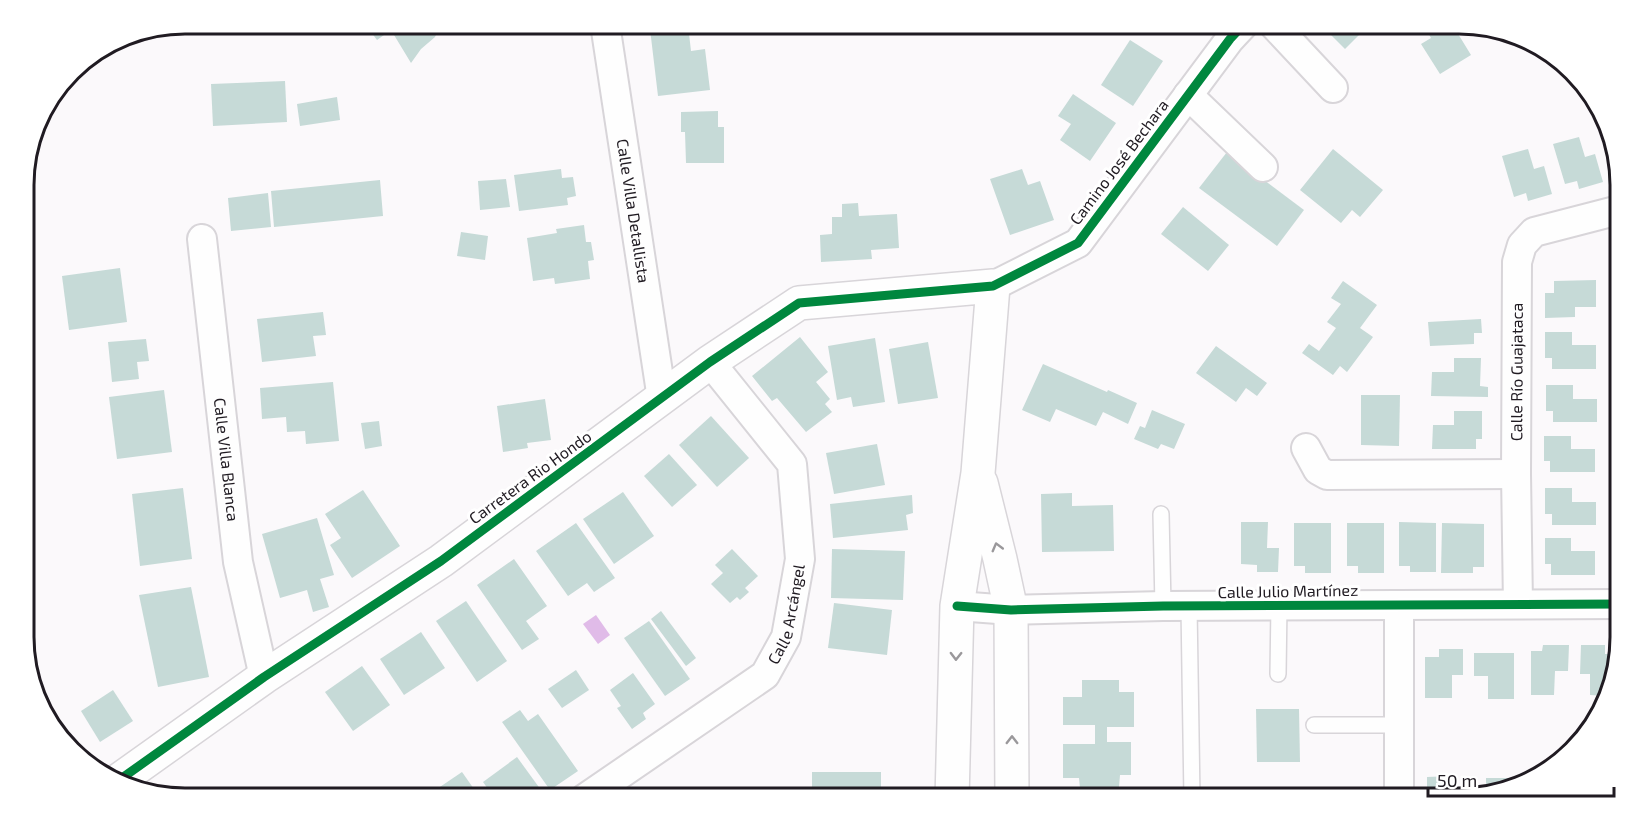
<svg xmlns="http://www.w3.org/2000/svg" width="1644" height="823" viewBox="0 0 1644 823" font-family="'Exo 2',sans-serif">
<style>
.water{fill:#e0bbe8}
.building{fill:#c6dad7}
.lines{fill:none;stroke-linecap:round;stroke-linejoin:round}
.lane-casing{stroke:#d8d5d9;stroke-width:18}
.street-casing{stroke:#d8d5d9;stroke-width:32}
.secondary-casing{stroke:#d8d5d9;stroke-width:36}
.lane{stroke:#fefefe;stroke-width:15}
.street{stroke:#fefefe;stroke-width:28}
.secondary{stroke:#fefefe;stroke-width:33}
.cycleway-casing{stroke:#fff;stroke-width:13}
.cycleway{stroke:#00873e;stroke-width:9}
.oneway{stroke:#9a989b}
.labels{text-anchor:middle;stroke-width:6;stroke-linejoin:round;paint-order:stroke}
.street-label{font-size:16px;fill:#201b22;stroke:#fff}
.rim{fill:none;stroke:#201b22;stroke-width:3}
</style>
<rect width="100%" height="100%" fill="#fbf9fb"/>
<path class="water" d="M596,615l14,20 -12,9 -15,-20z"/>
<g class="building">
<path d="M365,24h76l-6,13 -14,12 -10,14 -20,-33 -14,10z"/>
<path d="M1320,24h33l8,9 -16,16z"/>
<path d="M1385,24h18l-14,8z"/>
<path d="M1423,24h29l19,31 -31,19 -19,-30 10,-6z"/>
<path d="M688,25l3,26 14,-2 5,41 -52,6 -8,-67z"/>
<path d="M1130,40l33,21 -30,45 -32,-21z"/>
<path d="M285,81l2,41 -74,4 -2,-42z"/>
<path d="M1073,94l43,29 -26,38 -30,-21 11,-16 -13,-8z"/>
<path d="M337,97l3,23 -40,6 -3,-22z"/>
<path d="M718,111v16h6v36h-38l-1,-31h-4v-20z"/>
<path d="M1579,137l6,20 10,-3 8,28 -24,7 -2,-8 -12,3 -12,-40z"/>
<path d="M1333,149l50,41 -23,27 -8,-7 -11,13 -41,-33z"/>
<path d="M1528,149l6,20 10,-3 8,28 -24,7 -2,-8 -12,4 -12,-41z"/>
<path d="M1227,152l77,58 -27,36 -78,-58z"/>
<path d="M561,169l1,9 11,-1 3,19 -9,2 1,7 -49,6 -5,-36z"/>
<path d="M1022,169l6,16 12,-4 14,39 -44,15 -20,-56z"/>
<path d="M506,179l4,28 -30,3 -2,-29z"/>
<path d="M380,180l3,36 -109,11 -3,-36z"/>
<path d="M268,193l3,34 -40,4 -3,-33z"/>
<path d="M858,203l1,13 38,-2 2,34 -28,2 1,9 -51,3 -1,-27 12,-1v-17h10v-13z"/>
<path d="M1183,207l46,38 -21,26 -47,-37z"/>
<path d="M584,225l2,17h5l3,18 -6,1 2,18 -35,5 -1,-6 -21,3 -6,-43 30,-5 -1,-4z"/>
<path d="M461,232l27,4 -3,24 -28,-4z"/>
<path d="M120,268l7,54 -58,8 -7,-54z"/>
<path d="M1596,280v27h-21v10l-30,1v-25h9v-12z"/>
<path d="M1343,281l34,24 -17,23 13,9 -26,35 -7,-6 -7,9 -31,-22 7,-9 10,7 17,-23 -9,-6 14,-18 -10,-6z"/>
<path d="M323,312l3,23 -13,1 3,20 -54,6 -5,-43z"/>
<path d="M1481,319l1,14h-8v11l-44,2 -2,-24z"/>
<path d="M1545,332h27v13h24v24h-44v-11h-7z"/>
<path d="M800,337l28,35 -12,10 14,17 -5,5 7,8 -26,20 -29,-34 -5,3 -20,-25z"/>
<path d="M875,338l10,64 -32,5 -2,-10 -14,3 -9,-54z"/>
<path d="M146,339l3,22 -12,1 2,17 -27,3 -4,-40z"/>
<path d="M928,342l10,56 -40,6 -9,-55z"/>
<path d="M1216,346l51,37 -10,13 -11,-8 -10,14 -40,-29z"/>
<path d="M1454,358h27l-1,28 8,1v10l-57,-1 1,-24h22z"/>
<path d="M1043,364l64,28 1,-2 29,13 -9,21 -25,-12 -7,14 -40,-17 -6,13 -28,-12z"/>
<path d="M333,382l6,59 -33,3 -1,-13 -18,1 -1,-15 -24,2 -2,-31z"/>
<path d="M1546,385h27v14h24v23h-44v-11h-7z"/>
<path d="M164,390l8,62 -55,7 -8,-62z"/>
<path d="M1361,395h39l-1,51 -38,-1z"/>
<path d="M545,399l6,41 -24,3 1,5 -25,4 -6,-46z"/>
<path d="M1152,410l33,14 -11,25 -13,-5 -3,5 -24,-10 6,-13 5,2z"/>
<path d="M1454,411h28v28h-6v10h-44l1,-24h21z"/>
<path d="M711,416l38,42 -32,29 -38,-42z"/>
<path d="M379,421l3,25 -17,3 -4,-26z"/>
<path d="M1544,436h27v13h24v23h-45v-11h-6z"/>
<path d="M877,444l8,41 -51,9 -8,-41z"/>
<path d="M669,454l28,31 -25,22 -28,-31z"/>
<path d="M183,488l9,71 -52,7 -8,-72z"/>
<path d="M1545,488h27v14h24v23h-44v-11h-7z"/>
<path d="M363,490l37,56 -48,32 -22,-33 11,-7 -16,-24z"/>
<path d="M623,492l31,44 -40,28 -31,-45z"/>
<path d="M1072,493v13l41,-1 1,46 -72,1 -1,-58z"/>
<path d="M912,495l1,18 -7,2 2,15 -75,8 -3,-34z"/>
<path d="M317,518l17,57 -14,4 9,28 -16,5 -6,-22 -27,8 -18,-64z"/>
<path d="M1241,522h27l-1,26h12l-1,24h-21v-7l-16,-1z"/>
<path d="M1399,522l37,1v49h-26v-6h-11z"/>
<path d="M576,523l39,55 -21,14 -7,-9 -19,13 -32,-45z"/>
<path d="M1294,523h37v50h-26v-7h-11z"/>
<path d="M1347,523h37v50h-26v-7h-11z"/>
<path d="M1442,523l42,1v43h-11v6h-32z"/>
<path d="M1545,538h26v13h24v24h-44v-11h-6z"/>
<path d="M732,549l26,27 -13,12 4,4 -9,8 -3,-3 -7,6 -19,-19 12,-11 -8,-8z"/>
<path d="M832,549l73,2 -2,49 -72,-2z"/>
<path d="M514,559l33,47 -21,15 13,18 -17,11 -45,-65z"/>
<path d="M191,587l18,90 -51,10 -19,-92z"/>
<path d="M466,601l41,60 -30,21 -41,-61z"/>
<path d="M834,603l58,7 -5,45 -59,-7z"/>
<path d="M661,611l35,47 -10,8 -35,-47z"/>
<path d="M649,621l41,58 -25,17 -41,-58z"/>
<path d="M421,632l24,36 -41,27 -24,-36z"/>
<path d="M1543,645h26l-1,26h-13l-1,24h-23v-44h11z"/>
<path d="M1581,645h24v9h11l-9,42 -17,-1v-21h-10z"/>
<path d="M1439,649h24v26h-11v23h-27v-41h14z"/>
<path d="M1474,653h40v46h-26v-23h-14z"/>
<path d="M362,666l28,39 -37,26 -28,-39z"/>
<path d="M576,670l13,20 -27,18 -14,-19z"/>
<path d="M633,673l22,31 -12,9 3,6 -14,10 -15,-21 4,-2 -11,-16z"/>
<path d="M1082,680h37v12h15v35h-27v15h24v33h-11l-2,24h-37l-2,-21h-16v-34h32v-19h-32v-28h19z"/>
<path d="M113,690l20,31 -33,21 -19,-31z"/>
<path d="M1256,709h43l1,53h-43z"/>
<path d="M520,710l8,11 10,-7 40,57 -28,19 -48,-68z"/>
<path d="M517,757l24,33 -12,9h-34l-12,-17z"/>
<path d="M462,772l19,27h-45l-5,-6z"/>
<rect x="812" y="772" width="69" height="27"/>
<path d="M1451,776v23h-24v-22z"/>
<path d="M1486,778h28v6l-28,9z"/>
</g>
<g class="lines">
<defs>
<g id="lane">
<path d="M1161,514l2,92"/>
<path d="M1189,607l3,192"/>
<path d="M1278,674l1,-69"/>
<path d="M1314,725h84"/>
</g>
<g id="street">
<path id="s1" d="M605,24l57,375"/>
<path d="M1273,24l60,64"/>
<path d="M1188,95l75,72"/>
<path id="s2" d="M202,239l36,323 26,115"/>
<path d="M993,286l85,-43 152,-204 14,-15"/>
<path d="M1306,448l12,22 9,5 189,-1"/>
<path id="s3" d="M1518,604l-2,-130 1,-212 5,-17 12,-13 85,-22"/>
<path d="M1399,605v194"/>
<path d="M957,606l54,4 152,-4 457,-2"/>
<path id="s4" d="M584,799l181,-124 21,-38 14,-78 -8,-95 -82,-102"/>
</g>
<g id="secondary">
<path d="M981,483l19,76 11,51 1,189"/>
<path d="M115,783l149,-106 177,-116 269,-199 89,-59 194,-17 -15,187 -21,133 -5,193"/>
</g>
</defs>
<use href="#lane" class="lane-casing"/>
<use href="#street" class="street-casing"/>
<use href="#secondary" class="secondary-casing"/>
<use href="#lane" class="lane"/>
<use href="#street" class="street"/>
<use href="#secondary" class="secondary"/>
<defs>
<g id="cycleway">
<path d="M957,606l54,4 152,-4 457,-2"/>
<path d="M115,783l149,-106 177,-116 269,-199 89,-59 194,-17 85,-43 152,-204 14,-15"/>
</g>
</defs>
<use href="#cycleway" class="cycleway-casing"/>
<use href="#cycleway" class="cycleway"/>
</g>
<defs><path id="oneway-chevron" d="M-2-3.5L2.5 0L-2 3.5" fill="none" stroke-width="1.6" stroke-linecap="round" stroke-linejoin="round" transform="scale(1.5)"/></defs>
<g class="oneway">
<use href="#oneway-chevron" transform="translate(997 547) rotate(-105)"/>
<use href="#oneway-chevron" transform="translate(956 656) rotate(91)"/>
<use href="#oneway-chevron" transform="translate(1012 740) rotate(-90)"/>
</g>
<g class="labels">
<g class="street-label">
<text transform="translate(1119 162) rotate(-53)" y="6">Camino José Bechara</text>
<text dy="6" stroke="none"><textPath href="#s1" startOffset="189">Calle Villa Detallista</textPath></text>
<text dy="6" stroke="none"><textPath href="#s3" startOffset="232">Calle Río Guajataca</textPath></text>
<text dy="6" stroke="none"><textPath href="#s2" startOffset="222">Calle Villa Blanca</textPath></text>
<text transform="translate(530 477) rotate(-36)" y="6">Carretera Rio Hondo</text>
<text transform="translate(1288 591) rotate(-1)" y="6">Calle Julio Martínez</text>
<text dy="6" stroke="none"><textPath href="#s4" startOffset="285">Calle Arcángel</textPath></text>
</g>
</g>
<path d="M0 0H1644V823H0ZM185 34H1459A151 151 0 0 1 1610 185V637A151 151 0 0 1 1459 788H185A151 151 0 0 1 34 637V185A151 151 0 0 1 185 34Z" fill="#fff" fill-rule="evenodd"/>
<path class="rim" d="M185 34H1459A151 151 0 0 1 1610 185V637A151 151 0 0 1 1459 788H185A151 151 0 0 1 34 637V185A151 151 0 0 1 185 34Z"/>
<path d="M1428 787v9h186v-9" fill="none" stroke="#201b22" stroke-width="3"/>
<text x="1437" y="787" font-size="18" fill="#201b22" stroke="#ffffff" stroke-width="4.5" paint-order="stroke">50 m</text>
</svg>
